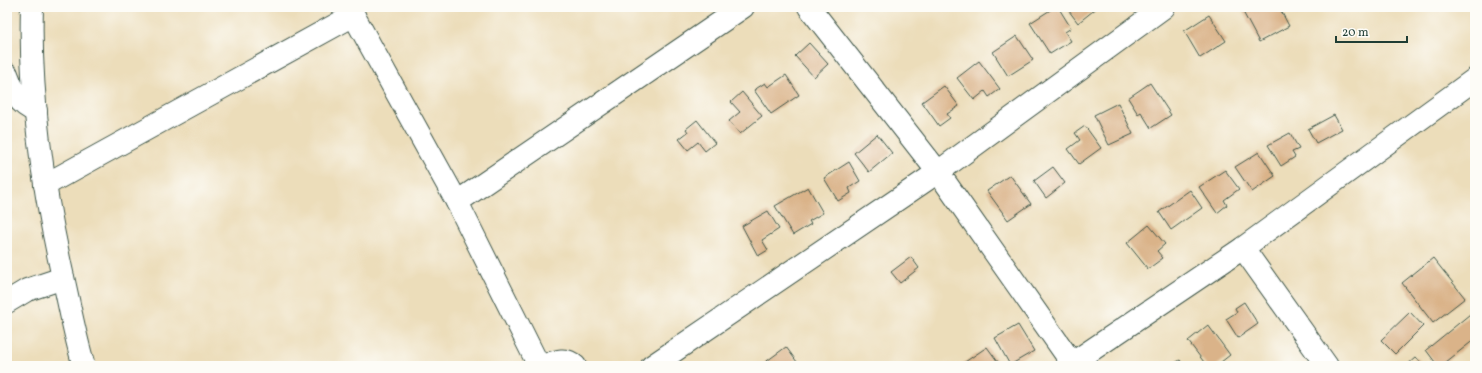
<svg xmlns="http://www.w3.org/2000/svg" width="1482" height="373" viewBox="0 0 1482 373" font-family="Vollkorn,serif">
<style>
.building{fill:#dab389}
.lines{fill:none;stroke-linecap:round;stroke-linejoin:round}
.minor-casing{stroke:#3e5548;stroke-width:24}
.minor{stroke:#fff;stroke-width:22}
</style>
<rect width="100%" height="100%" fill="#fdfcf7"/>
<filter id="ink" filterUnits="userSpaceOnUse"><feTurbulence type="fractalNoise" baseFrequency=".025" numOctaves="2"/><feDisplacementMap in="SourceGraphic" scale="8" xChannelSelector="R" yChannelSelector="G"/><feConvolveMatrix kernelMatrix="1 2 1 2 8 2 1 2 1" color-interpolation-filters="sRGB"/></filter>
<filter id="wash" filterUnits="userSpaceOnUse"><feTurbulence type="fractalNoise" baseFrequency=".012" numOctaves="4" result="noise"/><feDisplacementMap in="SourceGraphic" scale="16" xChannelSelector="R" yChannelSelector="G"/><feGaussianBlur stdDeviation="0.9" result="paint"/><feColorMatrix in="noise" values="0 0 0 0 0 0 0 0 0 0 0 0 0 0 0 0 0 1.4 0 .05"/><feComposite in="paint" operator="in"/></filter>
<g filter="url(#wash)">
<rect width="100%" height="100%" fill="#ecddba"/>
<g id="blocks">
<g class="building">
<path d="M1055,7h3l13,21 -6,4 6,9 -21,13 -20,-31z"/>
<path d="M1066,7h32l-20,16z"/>
<path d="M1252,7h27l10,19 -30,16 -16,-30z"/>
<path d="M1209,15l17,26 -26,17 -16,-27z"/>
<path d="M1017,36l16,24 -25,16 -15,-24z"/>
<path d="M809,43l19,21 -14,13 -19,-21z"/>
<path d="M979,61l21,28 -11,8 -4,-6 -11,9 -17,-22z"/>
<path d="M786,75l13,20 -28,19 -17,-24 11,-7 3,4z"/>
<path d="M1150,83l21,32 -20,13 -10,-16 -3,2 -10,-16z"/>
<path d="M944,86l15,20 -12,8 3,4 -11,8 -17,-24z"/>
<path d="M742,92l20,24 -22,18 -11,-13 11,-9 -9,-10z"/>
<path d="M1118,103l15,31 -24,11 -15,-30z"/>
<path d="M1334,115l8,14 -26,14 -8,-14z"/>
<path d="M697,120l18,23 -10,8 -7,-9 -10,8 -9,-11 9,-7 -2,-3z"/>
<path d="M1085,126l16,22 -22,16 -11,-15 12,-9 -5,-7z"/>
<path d="M1290,133l9,16 -7,3 3,5 -14,9 -13,-21z"/>
<path d="M877,134l15,19 -23,19 -15,-19z"/>
<path d="M1259,152l16,24 -23,16 -17,-25z"/>
<path d="M849,162l11,19 -11,7 2,5 -13,8 -14,-23z"/>
<path d="M1053,167l12,16 -19,15 -12,-17z"/>
<path d="M1225,170l14,19 -15,11 3,5 -10,8 -18,-26z"/>
<path d="M1010,175l21,29 -23,16 -21,-29z"/>
<path d="M808,187l15,26 -14,8 2,3 -18,11 -18,-29z"/>
<path d="M1190,190l12,18 -31,22 -12,-18z"/>
<path d="M768,211l11,18 -17,11 6,10 -10,6 -16,-30z"/>
<path d="M1149,225l16,19 -8,7 6,7 -15,11 -21,-26z"/>
<path d="M911,257l8,11 -19,15 -9,-11z"/>
<path d="M1433,258l32,40 -32,25 -31,-40z"/>
<path d="M1244,302l14,22 -20,14 -12,-19 11,-7 -2,-4z"/>
<path d="M1475,310v29l-34,27h-3l-12,-16z"/>
<path d="M1410,312l13,14 -28,28 -14,-14z"/>
<path d="M1018,325l16,26 -24,14 -15,-27z"/>
<path d="M1208,325l22,30 -14,11h-9l-19,-25z"/>
<path d="M786,347l14,19h-40z"/>
<path d="M987,347l14,19h-42z"/>
<path d="M1416,357l8,9h-18z"/>
<path d="M1180,360l4,6h-14z"/>
</g>
</g>
</g>
<g filter="url(#ink)">
<use href="#blocks" fill-opacity="0" stroke="#3e5548" stroke-width="1"/>
<g class="lines">
<defs>
<g id="minor">
<path d="M32,7c-3,94 12,188 33,279 6,27 11,54 19,80"/>
<path d="M349,7l108,195 82,164"/>
<path d="M809,7l129,165 134,191"/>
<path d="M7,74c6,16 11,31 29,37"/>
<path d="M45,185l309,-170"/>
<path d="M457,202l286,-195"/>
<path d="M1243,248l84,118"/>
<path d="M7,302l20,-12 36,-12"/>
<path d="M543,366c11,-4 22,-10 32,0"/>
<path d="M652,366l286,-194 226,-165"/>
<path d="M1068,366l175,-118 232,-169"/>
</g>
</defs>
<use href="#minor" class="minor-casing"/>
<use href="#minor" class="minor"/>
</g>
</g>
<rect width="1482" height="373" fill="none" stroke="#fdfcf7" stroke-width="24"/>
<path d="M1336 36v6h71v-6" fill="none" stroke="#1f3d34" stroke-width="2"/>
<text x="1342" y="36" font-size="12" fill="#1f3d34" stroke="#fdfcf7" stroke-width="3" paint-order="stroke">20 m</text>
</svg>
